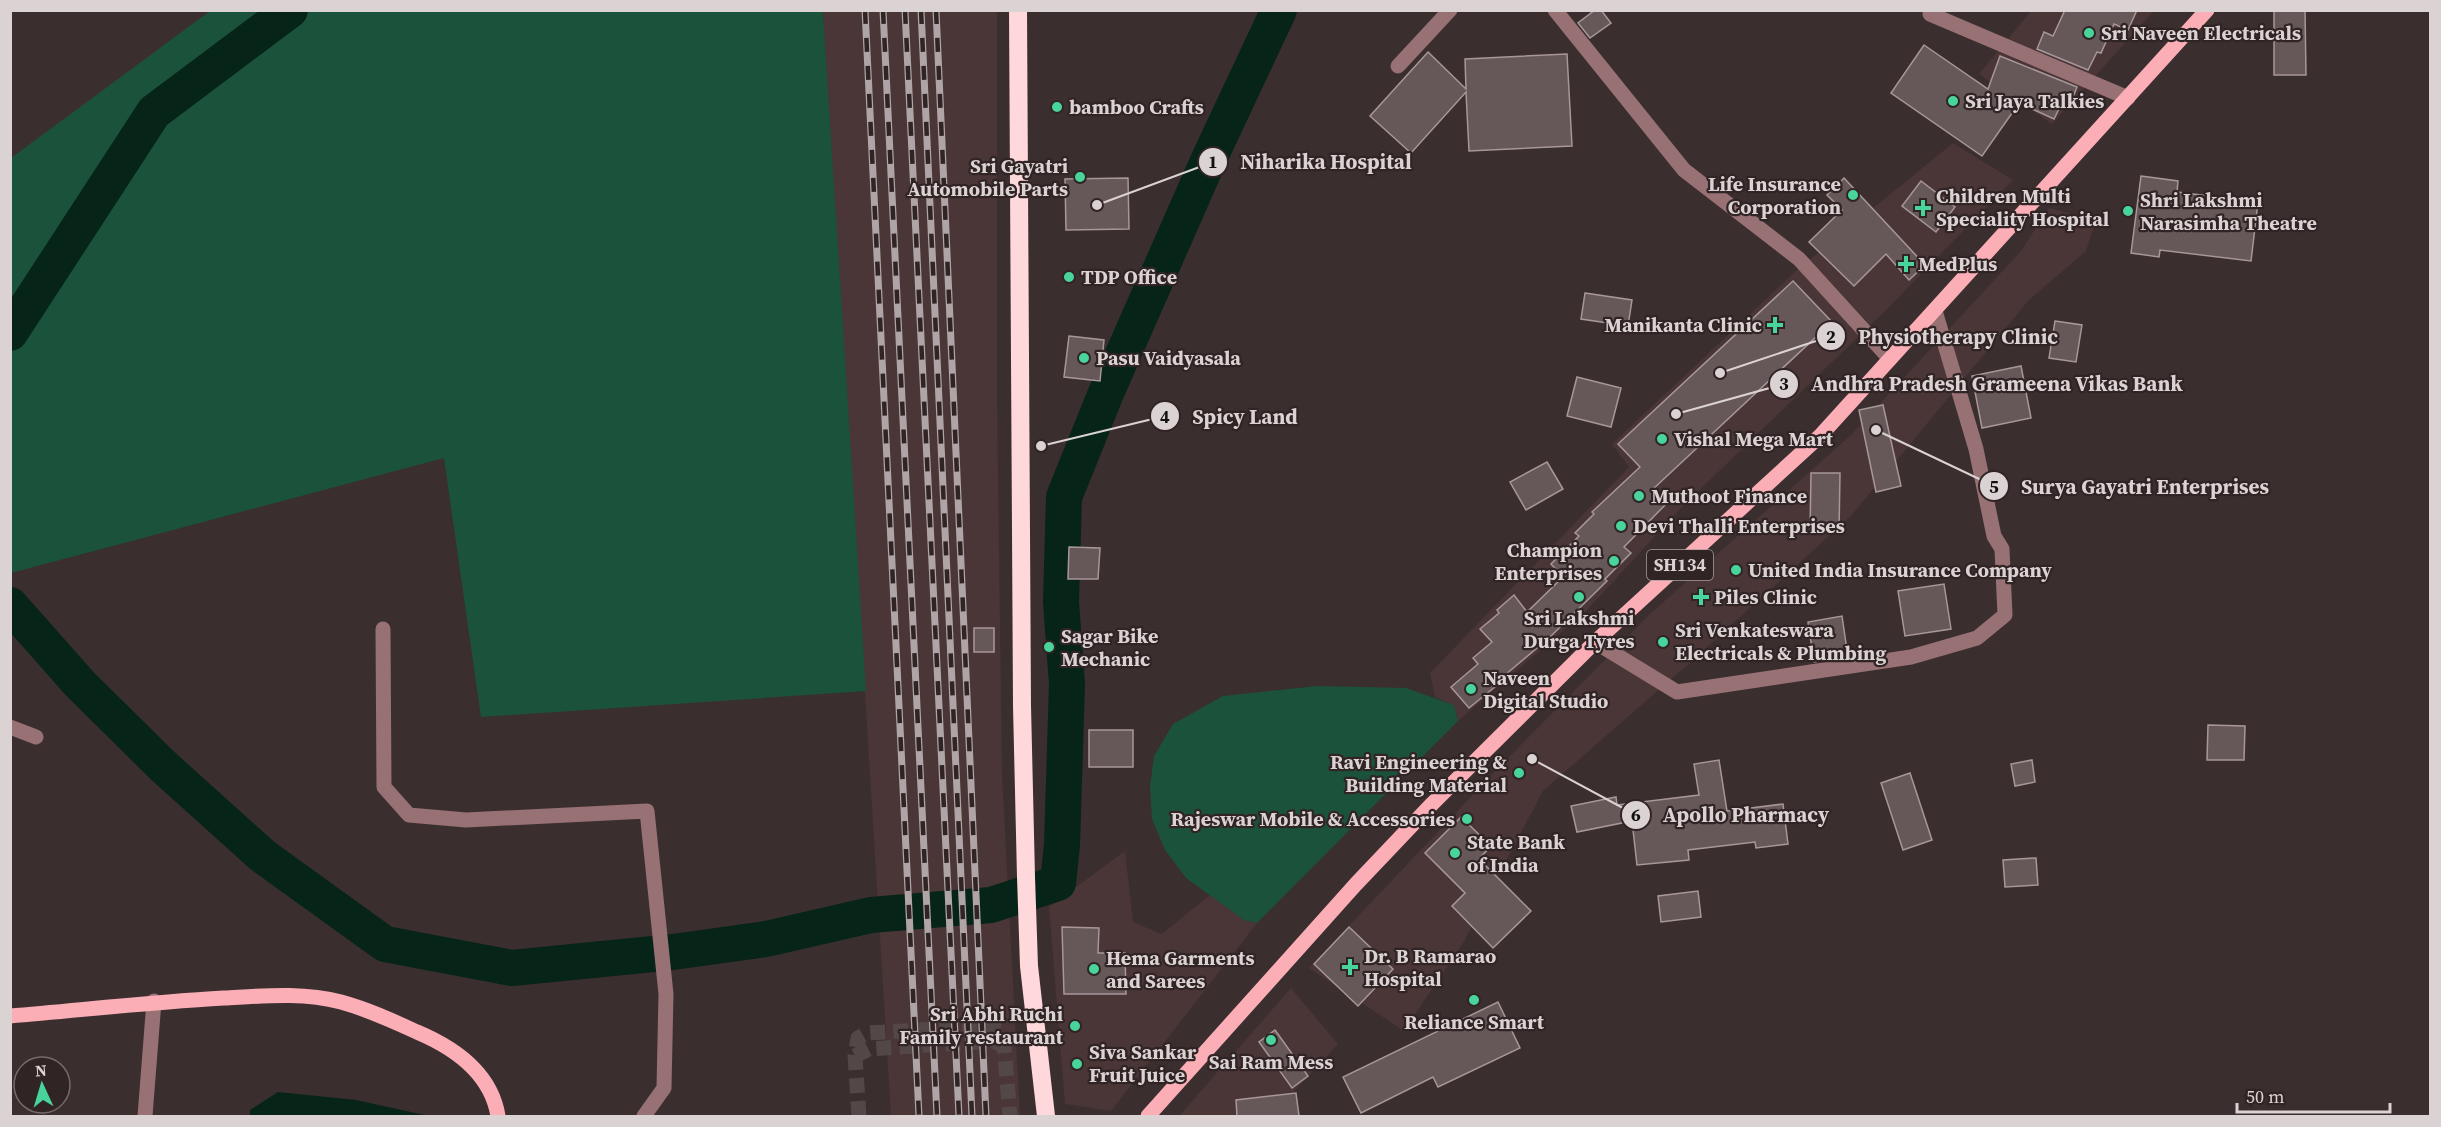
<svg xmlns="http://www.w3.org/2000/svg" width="2441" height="1127" viewBox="0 0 2441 1127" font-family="'Source Serif 4',serif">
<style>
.built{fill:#4a3537}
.green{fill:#1b523c}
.water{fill:#062418}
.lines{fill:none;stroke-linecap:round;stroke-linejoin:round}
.river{stroke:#062418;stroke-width:36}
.building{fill:#665758;stroke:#a89799;stroke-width:1.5}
.major-tunnel{stroke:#534748;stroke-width:15;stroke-dasharray:15 8;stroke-linecap:butt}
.minor{stroke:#977174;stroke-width:15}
.major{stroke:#fbaeb6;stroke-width:15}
.highway{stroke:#ffd8dc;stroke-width:18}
.rail-casing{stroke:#afa5a6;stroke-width:7}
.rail{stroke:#312425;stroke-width:4.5;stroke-dasharray:14;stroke-linecap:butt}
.poi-dot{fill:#49d49c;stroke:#312425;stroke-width:2}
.labels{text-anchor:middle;stroke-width:4.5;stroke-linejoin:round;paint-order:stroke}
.shield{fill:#312425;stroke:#a89e9f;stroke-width:1.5}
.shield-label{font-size:18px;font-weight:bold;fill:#dbd2d3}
.poi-label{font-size:20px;font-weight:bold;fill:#dbd2d3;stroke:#312425;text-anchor:start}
.leader{fill:none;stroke:#dbd2d3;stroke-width:2}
.callout-dot{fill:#dbd2d3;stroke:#312425;stroke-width:2}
.mark-label{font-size:18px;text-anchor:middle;font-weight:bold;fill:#111}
.callout-label{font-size:21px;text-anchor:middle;font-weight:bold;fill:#dbd2d3;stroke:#312425;stroke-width:4.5;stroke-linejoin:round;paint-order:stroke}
</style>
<rect width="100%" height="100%" fill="#3b2e2f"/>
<g class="built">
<path d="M823,11h174v387l5,377 18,341h-129z"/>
<path d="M2031,11h123l-102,113 -73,-50z"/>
<path d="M1953,143l60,37 -127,130 -202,195 -97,105 -129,111 -4,-16 -19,-8 -5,-24 199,-206 -17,-23 185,-174z"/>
<path d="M2049,208l47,12 -10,31 -58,50 -177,215 -158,144 -150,131 -80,152 -59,88 -95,-63 193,-204 148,-150 202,-180 169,-183z"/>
<path d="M1125,851l8,71 29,12 49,-40 33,26 13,3 -146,188 -46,-7 -16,-197z"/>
<path d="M1291,988l47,56 -67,72h-92z"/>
</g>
<g class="green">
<path d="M210,11h613l43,680 -385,26 -37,-259 -433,115v-415z"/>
<path d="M1318,686l88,2 48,17 4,16 -201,202 -13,-3 -58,-42 -21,-28 -13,-31 -2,-32 4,-31 19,-32 50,-28z"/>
</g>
<path class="water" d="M278,1092l78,8 73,16h-179v-6z"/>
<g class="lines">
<g class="river">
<path d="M10,333l144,-221 136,-102"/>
<path d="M10,605l70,79 83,82 100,90 122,88 127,24 161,-16 93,-13 105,-24 120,-10 67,-22 4,-38 5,-161 -6,-82 3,-105 42,-104 103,-234 70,-149"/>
</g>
</g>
<g class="building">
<path d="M1595,10h6l10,13 -21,15 -12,-15z"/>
<path d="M2065,10h72l-9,20 -14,-6 -13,29 -4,-1 -9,18 -51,-21 7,-17 9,4z"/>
<path d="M2274,10h31l1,65h-32z"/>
<path d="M1924,45l64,44 12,-33 77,31 -6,15 -7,-3 -10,20 -35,-16 -37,53 -91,-63z"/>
<path d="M1428,52l38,37 -1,-30 102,-5 5,92 -103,5 -3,-59 -55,61 -41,-37z"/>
<path d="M2141,176l37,5 -1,11 81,10 -7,59 -91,-11 -1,7 -28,-4z"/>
<path d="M1128,178l1,51 -63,1 -1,-51z"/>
<path d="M1844,178l81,87 -16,15 -23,-26 -32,32 -45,-44 33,-32 -15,-15z"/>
<path d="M1921,181l34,26 -19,25 -34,-26z"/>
<path d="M1793,281l39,41 -180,168 14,14 -42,43 7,6 -26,26 2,2 -58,57 -44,37 2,2 -38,31 -18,-21 27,-23 -5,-6 19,-16 -12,-13 19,-16 -2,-3 17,-15 13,17 36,-35 -12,-13 28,-28 -4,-3 19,-19 -2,-2 48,-45 -22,-23z"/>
<path d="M1585,293l47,7 -4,26 -47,-7z"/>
<path d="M2055,321l27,4 -6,37 -27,-4z"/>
<path d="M1069,336l35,4 -4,41 -36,-4z"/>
<path d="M2021,366l10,52 -49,10 -10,-52z"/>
<path d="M1577,377l44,11 -10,39 -44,-11z"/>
<path d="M1883,405l18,81 -25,6 -17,-82z"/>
<path d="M1547,462l16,27 -37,21 -16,-28z"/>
<path d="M1811,473h29l-1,59h-29z"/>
<path d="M1069,547l31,1 -2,31h-30z"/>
<path d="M1944,584l7,45 -46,7 -7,-45z"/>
<path d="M1842,616l6,41 -34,5 -6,-40z"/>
<rect x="974" y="628" width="20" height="24"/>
<path d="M2208,725l37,1 -1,34h-37z"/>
<rect x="1089" y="730" width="44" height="37"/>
<path d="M1719,760l8,51 56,-7 5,40 -32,4 -1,-6 -67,8 1,10 -52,5 -5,-44 -55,11 -6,-26 45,-9 1,8 82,-10 -5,-31z"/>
<path d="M2032,760l3,22 -20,4 -4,-22z"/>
<path d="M1910,773l22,67 -29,10 -22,-67z"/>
<path d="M1461,817l30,29 -12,13 52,52 -38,37 -41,-42 13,-13 -40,-40z"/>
<path d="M2036,858l2,27 -33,2 -2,-27z"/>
<path d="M1698,891l3,26 -40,5 -3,-26z"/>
<path d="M1062,927l37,1 -1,25h27l1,41h-62z"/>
<path d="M1349,927l44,42 -35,37 -44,-42z"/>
<path d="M1498,1002l22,46 -82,39 -5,-10 -72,36 -18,-36z"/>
<path d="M1275,1030l33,46 -16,12 -33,-46z"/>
<path d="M1296,1093l3,23h-62l-1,-16z"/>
</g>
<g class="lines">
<g class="major-tunnel">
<path d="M855,1056l14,-7 124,-8 11,5"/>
<path d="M859,1116l-4,-60 3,-18 9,-5 122,-7 10,5 5,15 6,70"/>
</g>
<g class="minor">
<path d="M1555,10l129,160 115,89 91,100"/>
<path d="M1932,10l-2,4 198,84"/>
<path d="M1398,66l52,-56"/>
<path d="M383,629l1,158 25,28 57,5 181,-9 19,183 -2,94 -20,28"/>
<path d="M1595,642l82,50 234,-35 66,-19 28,-23 -3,-66 -8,-13 -18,-87 -41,-138"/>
<path d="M10,727l26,10"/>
<path d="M145,1116l9,-115"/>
</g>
<g class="major">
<path d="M10,1016c72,-6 142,-14 214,-18 39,-2 78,-6 117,4 26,7 52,19 76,30 38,16 74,41 81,84"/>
<path d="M1148,1116l208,-232 76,-80 163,-162 225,-206 387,-426"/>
</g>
<path class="highway" d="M1018,10l4,696 4,171 3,89 17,150"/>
<defs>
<g id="rail">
<path d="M865,10l54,1106"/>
<path d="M883,10l54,1106"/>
<path d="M905,10l54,1106"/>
<path d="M921,10l51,1106"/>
<path d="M936,10l50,1106"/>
</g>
</defs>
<use href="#rail" class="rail-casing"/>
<use href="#rail" class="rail"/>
</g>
<g class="poi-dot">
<circle cx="2089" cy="33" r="6"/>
<circle cx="1953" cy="101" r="6"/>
<circle cx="1057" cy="107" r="6"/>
<circle cx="1080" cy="177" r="6"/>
<circle cx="1853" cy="195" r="6"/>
<path d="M1920 199h6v6h6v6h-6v6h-6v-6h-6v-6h6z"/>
<circle cx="2128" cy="211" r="6"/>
<path d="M1903 255h6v6h6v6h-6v6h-6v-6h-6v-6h6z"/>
<circle cx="1069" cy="277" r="6"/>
<path d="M1772 316h6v6h6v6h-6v6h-6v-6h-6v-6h6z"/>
<circle cx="1084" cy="358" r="6"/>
<circle cx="1662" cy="439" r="6"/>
<circle cx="1639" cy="496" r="6"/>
<circle cx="1621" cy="526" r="6"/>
<circle cx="1614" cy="561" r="6"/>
<circle cx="1736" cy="570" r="6"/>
<circle cx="1579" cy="597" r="6"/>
<path d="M1698 588h6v6h6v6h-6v6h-6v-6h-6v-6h6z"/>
<circle cx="1663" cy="642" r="6"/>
<circle cx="1049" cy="647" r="6"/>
<circle cx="1471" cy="689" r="6"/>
<circle cx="1519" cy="773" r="6"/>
<circle cx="1467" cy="819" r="6"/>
<circle cx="1455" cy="853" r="6"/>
<path d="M1347 958h6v6h6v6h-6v6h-6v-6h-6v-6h6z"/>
<circle cx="1094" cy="969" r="6"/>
<circle cx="1474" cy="1000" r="6"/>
<circle cx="1075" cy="1026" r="6"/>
<circle cx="1271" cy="1040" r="6"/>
<circle cx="1077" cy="1064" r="6"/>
</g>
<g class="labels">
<rect class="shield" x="1647" y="550" width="66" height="30" rx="4.5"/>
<g class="shield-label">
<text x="1680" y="571">SH134</text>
</g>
<g class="poi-label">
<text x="2101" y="40">Sri Naveen Electricals</text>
<text x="1965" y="108">Sri Jaya Talkies</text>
<text x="1069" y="114">bamboo Crafts</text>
<text x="1068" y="173" text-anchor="end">Sri Gayatri<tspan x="1068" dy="23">Automobile Parts</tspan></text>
<text x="1841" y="191" text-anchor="end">Life Insurance<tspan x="1841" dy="23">Corporation</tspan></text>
<text x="1936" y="203">Children Multi<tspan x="1936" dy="23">Speciality Hospital</tspan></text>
<text x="2140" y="207">Shri Lakshmi<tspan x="2140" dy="23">Narasimha Theatre</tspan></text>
<text x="1918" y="271">MedPlus</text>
<text x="1081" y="284">TDP Office</text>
<text x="1762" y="332" text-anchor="end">Manikanta Clinic</text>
<text x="1096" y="365">Pasu Vaidyasala</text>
<text x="1674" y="446">Vishal Mega Mart</text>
<text x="1651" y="503">Muthoot Finance</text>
<text x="1633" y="533">Devi Thalli Enterprises</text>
<text x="1602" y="557" text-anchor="end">Champion<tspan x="1602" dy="23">Enterprises</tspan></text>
<text x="1748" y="577">United India Insurance Company</text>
<text x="1714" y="604">Piles Clinic</text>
<text x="1579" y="625" text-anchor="middle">Sri Lakshmi<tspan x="1579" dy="23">Durga Tyres</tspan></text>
<text x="1675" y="637">Sri Venkateswara<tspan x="1675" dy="23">Electricals &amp; Plumbing</tspan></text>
<text x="1061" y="643">Sagar Bike<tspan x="1061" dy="23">Mechanic</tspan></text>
<text x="1483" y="685">Naveen<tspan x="1483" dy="23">Digital Studio</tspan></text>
<text x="1507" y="769" text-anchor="end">Ravi Engineering &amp;<tspan x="1507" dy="23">Building Material</tspan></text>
<text x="1455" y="826" text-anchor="end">Rajeswar Mobile &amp; Accessories</text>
<text x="1467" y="849">State Bank<tspan x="1467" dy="23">of India</tspan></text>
<text x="1364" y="963">Dr. B Ramarao<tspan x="1364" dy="23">Hospital</tspan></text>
<text x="1106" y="965">Hema Garments<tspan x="1106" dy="23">and Sarees</tspan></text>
<text x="1063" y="1021" text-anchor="end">Sri Abhi Ruchi<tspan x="1063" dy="23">Family restaurant</tspan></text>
<text x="1474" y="1029" text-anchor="middle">Reliance Smart</text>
<text x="1089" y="1059">Siva Sankar<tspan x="1089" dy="23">Fruit Juice</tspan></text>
<text x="1271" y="1069" text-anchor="middle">Sai Ram Mess</text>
</g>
</g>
<path class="leader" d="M1097 205L1213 162M1720 373L1831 336M1676 414L1784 384M1041 446L1165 416M1876 430L1994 486M1532 759L1636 815"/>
<g class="callout-dot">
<circle cx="1097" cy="205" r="6"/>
<circle cx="1720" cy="373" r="6"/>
<circle cx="1676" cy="414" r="6"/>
<circle cx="1041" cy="446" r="6"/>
<circle cx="1876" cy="430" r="6"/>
<circle cx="1532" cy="759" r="6"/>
<circle cx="1213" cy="162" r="15"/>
<circle cx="1831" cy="336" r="15"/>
<circle cx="1784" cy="384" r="15"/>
<circle cx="1165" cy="416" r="15"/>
<circle cx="1994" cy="486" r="15"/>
<circle cx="1636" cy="815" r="15"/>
</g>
<g class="mark-label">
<text x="1213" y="168">1</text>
<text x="1831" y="343">2</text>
<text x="1784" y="390">3</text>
<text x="1165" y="423">4</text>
<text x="1994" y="493">5</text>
<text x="1636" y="821">6</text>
</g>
<g class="callout-label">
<text x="1326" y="169">Niharika Hospital</text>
<text x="1958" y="344">Physiotherapy Clinic</text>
<text x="1997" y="391">Andhra Pradesh Grameena Vikas Bank</text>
<text x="1245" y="424">Spicy Land</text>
<text x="2145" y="494">Surya Gayatri Enterprises</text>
<text x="1746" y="822">Apollo Pharmacy</text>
</g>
<rect width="2441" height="1127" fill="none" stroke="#dbd2d3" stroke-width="24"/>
<g transform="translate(42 1085) rotate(356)"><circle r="28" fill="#312425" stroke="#756a6b" stroke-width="1.5"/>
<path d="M0-4.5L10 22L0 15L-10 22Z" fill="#49d49c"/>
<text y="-9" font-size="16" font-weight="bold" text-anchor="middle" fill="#dbd2d3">N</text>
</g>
<path d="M2237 1103v9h153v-9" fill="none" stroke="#dbd2d3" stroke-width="3"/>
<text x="2246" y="1103" font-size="18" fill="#dbd2d3" stroke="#312425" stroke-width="4.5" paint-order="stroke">50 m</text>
</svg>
